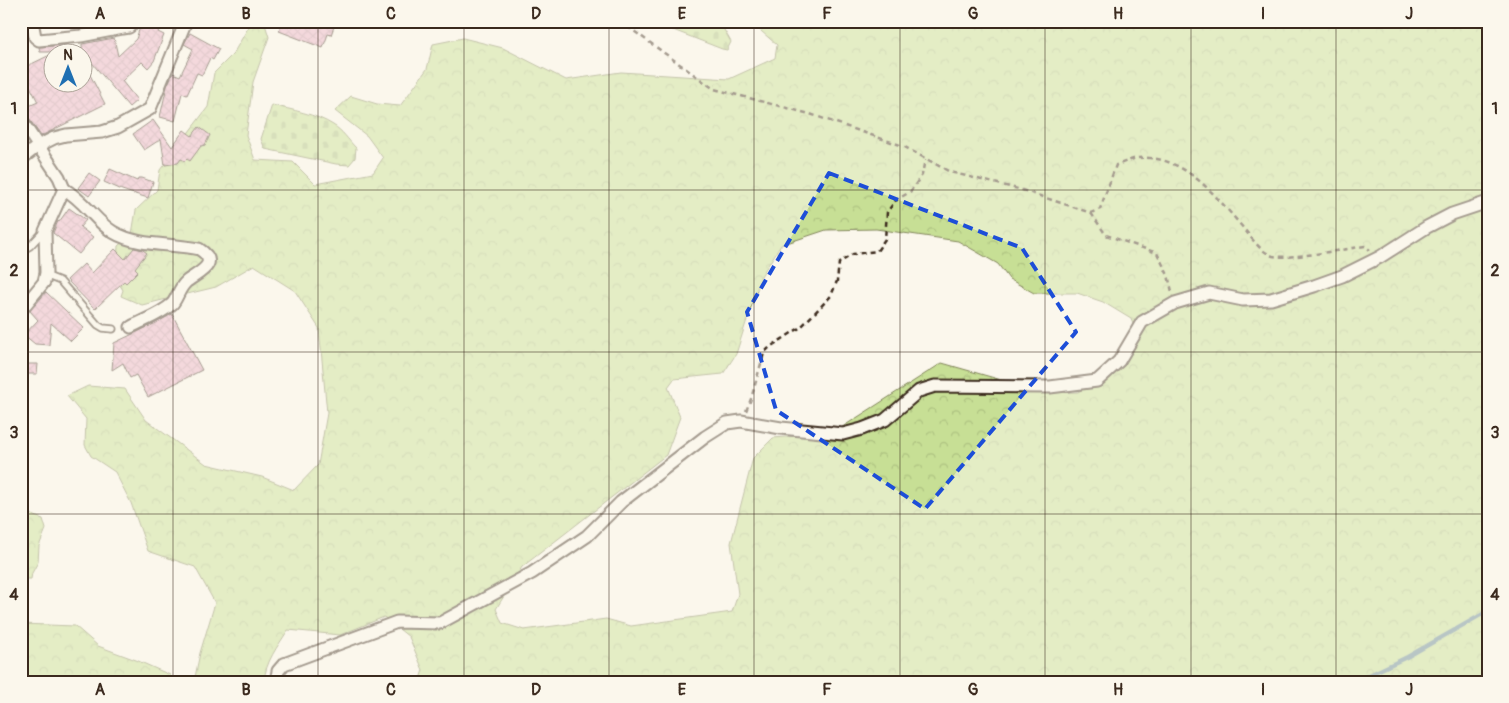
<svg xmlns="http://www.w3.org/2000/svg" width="1509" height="703" viewBox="0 0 1509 703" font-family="Pangolin,sans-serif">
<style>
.forest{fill:url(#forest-crowns);stroke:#81845a;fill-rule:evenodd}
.cemetery{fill:url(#cemetery-stones);stroke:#81845a}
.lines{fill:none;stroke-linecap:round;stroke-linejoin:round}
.stream{stroke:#668895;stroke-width:4}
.building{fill:url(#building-cross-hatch);stroke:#3b2a1e}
.lane-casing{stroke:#3b2a1e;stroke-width:9}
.street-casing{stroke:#3b2a1e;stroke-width:15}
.path{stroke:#3b2a1e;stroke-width:2.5;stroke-dasharray:5 4;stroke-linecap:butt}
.lane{stroke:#fbf7ec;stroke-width:5.5}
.street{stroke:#fbf7ec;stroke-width:11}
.marked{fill:none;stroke:#1d4ed8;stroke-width:4;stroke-dasharray:10 6;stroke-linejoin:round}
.grid{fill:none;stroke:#3b2a1e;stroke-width:1;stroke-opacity:0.55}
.neatline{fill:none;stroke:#3b2a1e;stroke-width:2}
.grid-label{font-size:16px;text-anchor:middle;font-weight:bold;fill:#3b2a1e}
</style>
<defs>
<pattern id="forest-crowns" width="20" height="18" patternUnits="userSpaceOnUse" patternTransform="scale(1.25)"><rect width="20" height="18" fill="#c7df95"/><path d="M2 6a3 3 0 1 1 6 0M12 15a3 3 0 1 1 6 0" fill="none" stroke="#acc080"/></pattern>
<pattern id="cemetery-stones" width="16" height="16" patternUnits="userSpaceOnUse" patternTransform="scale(1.25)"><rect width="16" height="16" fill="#c7df95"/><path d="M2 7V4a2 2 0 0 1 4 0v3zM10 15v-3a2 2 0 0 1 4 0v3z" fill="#acc080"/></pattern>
<pattern id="building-cross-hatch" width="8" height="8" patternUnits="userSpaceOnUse" patternTransform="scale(1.25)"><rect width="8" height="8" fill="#eab2c8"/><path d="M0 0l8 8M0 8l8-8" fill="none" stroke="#ca99ab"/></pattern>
</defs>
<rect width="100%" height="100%" fill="#fbf7ec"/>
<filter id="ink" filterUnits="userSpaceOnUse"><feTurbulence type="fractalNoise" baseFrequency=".02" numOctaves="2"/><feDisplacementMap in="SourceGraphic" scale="10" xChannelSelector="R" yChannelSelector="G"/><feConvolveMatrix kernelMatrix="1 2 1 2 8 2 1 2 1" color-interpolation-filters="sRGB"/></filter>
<g filter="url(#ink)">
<g class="forest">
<path d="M252,21h12l5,16 -16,45 -7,53 9,25 38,2 22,22 58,-11 10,-15 -16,-22 -32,-25 16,-15 26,8 23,2 27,-37 6,-25 30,-6 40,10 63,32 55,-8 108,7 46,-21 2,-13 -24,-21 -6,-3h741v661h-1069l4,-12 -14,-33 -25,-20 -44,18 -52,-5c-10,16 -23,32 -24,52h-70l6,-29 15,-50 -20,-36 -47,-16 -17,-48 -16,-31 -24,-16 -6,-11 1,-26 -19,-23 21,-10 37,3 21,31 60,44 56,13 32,13 24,-25 9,-52 -8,-85 -24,-37 -41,-26 -38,22 -74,18 -21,-9 2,-6 -7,-11 2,-33 14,-12 4,-24 21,-20 3,-20 48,-63 6,-34 19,-19zM876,229l82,12 40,23 11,15 25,14h43l26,9 28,17 5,13v14l-13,18 -45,28 -31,1 -105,-30 -109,70 -60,5 -20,20 -22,85 7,51 -6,18 -101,14 -25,-7 -82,11 -22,-7 -6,-14 26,-42 144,-112 14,-38 -12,-30 6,-8 49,-5 13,-20 25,-78 20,-31 45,-15z"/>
<path d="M25,509l9,7 9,3 3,10 -7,17 -1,16 -6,11 -1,6h-10v-69z"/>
<path d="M21,624l54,2 23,20 38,14 34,15 4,5v2c-14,0 -26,-2 -39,0h-114z"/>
</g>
<g class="cemetery">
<path d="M650,21h69l12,21 -4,8 -5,-1z"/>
<path d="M272,105c20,5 44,9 61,20 10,6 15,15 23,23l-1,10 -6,7 -13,-1 -71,-15 -4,-10z"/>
</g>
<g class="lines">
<path class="stream" d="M1354,682l53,-25 81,-46"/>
</g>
<g class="building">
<path d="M142,21l19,6 -3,5 6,3 -10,26 -6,7 -6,-6 -20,19 15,19 -8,7 -47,-56v-7l32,-6 4,18 18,-17z"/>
<path d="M282,21h54l-5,14 -3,-1 -5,14 -44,-17z"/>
<path d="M190,33l29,16 -6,11 -3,-2 -8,17 -5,-2 -10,22 -5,-2 -7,28 -15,-4 7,-31 6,-13 7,3 13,-27 -9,-5z"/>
<path d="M68,45l2,7h-30l-1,-5z"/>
<path d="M52,54v28h30v-23l23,45 -64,32 -19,-27 16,-7 -17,-33z"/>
<path d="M153,120l19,27 12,-17 8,6 7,-9 11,8 -5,10 -4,1 -11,15 -3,-2 -2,2 -4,-2 -3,4 -13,2 -4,-26 -17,11 -11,-16z"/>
<path d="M110,169l27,12 1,-3h4l11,4 -5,16 -13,-4v-1l-1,1 -12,-4 -18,-8z"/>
<path d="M89,173l11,8 -11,15 -11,-8z"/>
<path d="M69,208l17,12 -6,7 13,10 -14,17 -26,-21 5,-12 1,1z"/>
<path d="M134,248l9,2 4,3 -12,15 3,3 -12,12 -2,-2 -29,28 -28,-29 17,-16 8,9 23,-24 10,10z"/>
<path d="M46,292l38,36 -13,13 -20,-18 -2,22 -14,-1 -11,-9 14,-15 -8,-9z"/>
<path d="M172,314l30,56 -54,27 -12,-22 -6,3 -7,-15 -11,7 2,-27 42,-20z"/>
<path d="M21,364h17l-1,10h-16z"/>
</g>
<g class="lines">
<defs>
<g id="lane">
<path d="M21,251l9,-5 14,-15"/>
<path d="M45,275l15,6 38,44 5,3 10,1"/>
</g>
<g id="street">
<path d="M32,21l3,16 4,3 42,-4 42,-8 6,-1 6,-6"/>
<path d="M21,120l38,57 5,12 -19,42 1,42 -2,9 -23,28"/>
<path d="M21,159l17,-13 16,-8 12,-3 36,-3 16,-5 32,-18 36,-88"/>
<path d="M64,189c20,11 32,33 49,43 25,15 59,11 86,17 23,15 -2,24 -13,33 -7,6 -9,17 -14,22 -11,10 -28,16 -41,23"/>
<path d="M276,682l2,-11 6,-7 113,-42 43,1 92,-50 55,-37 34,-34 84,-65 22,-14 14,-2 40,7 62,6 19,-5 23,-9 34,-29 16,-5 115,1 47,-6 22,-20 23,-39 33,-19 34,-10 34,7 28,-1 43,-13 28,-10 38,-19 47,-30 25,-13 36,-12"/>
</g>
</defs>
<use href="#lane" class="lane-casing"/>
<use href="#street" class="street-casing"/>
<g class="path">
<path d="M620,21l94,68 96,25 93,32 47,26 72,18 69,23 9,-4 16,-44c7,-2 15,-6 22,-7 48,-4 80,41 107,72 8,10 16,22 28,26 15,4 73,-7 92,-10l5,4"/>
<path d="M1091,213l15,22 51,18 11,22 4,17"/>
<path d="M746,411l5,-12 13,-46 6,-6 31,-20 30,-31 6,-15 2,-18 14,-9 24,-3 8,-12 2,-27 9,-12 14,-8 12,-17 3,-16"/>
</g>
<use href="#lane" class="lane"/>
<use href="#street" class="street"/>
</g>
</g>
<path d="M0 0H1509V703H0ZM829,173l193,75 54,84 -151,177 -149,-99 -29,-98z" fill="#fbf7ec" fill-opacity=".55" fill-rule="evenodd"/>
<path class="marked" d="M829,173l193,75 54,84 -151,177 -149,-99 -29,-98z"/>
<path class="grid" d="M173,21v661M318,21v661M464,21v661M609,21v661M754,21v661M900,21v661M1045,21v661M1191,21v661M1336,21v661M21,190h1467M21,352h1467M21,514h1467"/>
<rect width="1509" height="703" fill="none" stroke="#fbf7ec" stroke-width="55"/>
<g transform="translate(68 68)"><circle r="24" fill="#fbf7ec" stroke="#aea59a"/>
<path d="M0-4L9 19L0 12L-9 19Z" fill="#1f6fb2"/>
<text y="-8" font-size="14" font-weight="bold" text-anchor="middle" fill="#3b2a1e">N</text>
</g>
<rect x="28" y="28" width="1454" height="648" class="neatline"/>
<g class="grid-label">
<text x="100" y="19">A</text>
<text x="246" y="19">B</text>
<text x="391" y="19">C</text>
<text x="536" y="19">D</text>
<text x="682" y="19">E</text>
<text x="827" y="19">F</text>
<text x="973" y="19">G</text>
<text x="1118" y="19">H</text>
<text x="1263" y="19">I</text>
<text x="1409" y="19">J</text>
<text x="14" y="114">1</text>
<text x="1495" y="114">1</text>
<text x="14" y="276">2</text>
<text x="1495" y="276">2</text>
<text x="14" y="438">3</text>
<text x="1495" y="438">3</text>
<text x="14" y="600">4</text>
<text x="1495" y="600">4</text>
<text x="100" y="695">A</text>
<text x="246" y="695">B</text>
<text x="391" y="695">C</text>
<text x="536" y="695">D</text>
<text x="682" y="695">E</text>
<text x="827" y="695">F</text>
<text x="973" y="695">G</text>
<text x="1118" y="695">H</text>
<text x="1263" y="695">I</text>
<text x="1409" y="695">J</text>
</g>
</svg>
